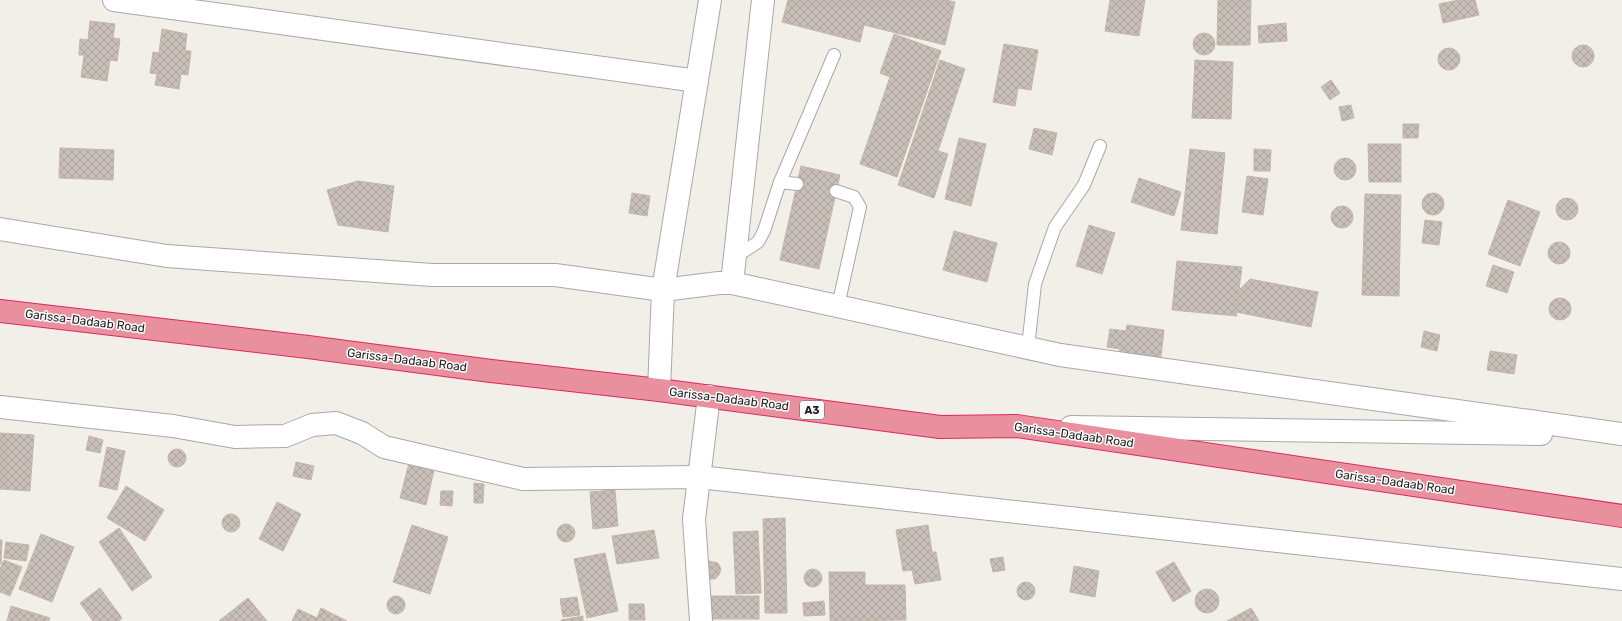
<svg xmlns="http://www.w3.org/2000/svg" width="1622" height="621" viewBox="0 0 1622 621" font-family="Rubik,sans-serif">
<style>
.building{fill:url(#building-cross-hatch);stroke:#c4b6aa}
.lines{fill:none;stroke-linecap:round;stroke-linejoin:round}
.lane-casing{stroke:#a8a8a8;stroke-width:14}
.street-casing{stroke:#a8a8a8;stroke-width:24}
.highway-casing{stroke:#de2761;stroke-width:24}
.lane{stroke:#fff;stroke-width:12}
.street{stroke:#fff;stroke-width:22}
.highway{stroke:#e9909e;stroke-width:22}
.labels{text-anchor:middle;stroke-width:3;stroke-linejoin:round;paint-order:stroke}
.shield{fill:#fff;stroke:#646464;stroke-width:1}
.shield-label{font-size:11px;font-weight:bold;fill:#212121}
.street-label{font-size:12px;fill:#212121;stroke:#fff}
</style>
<defs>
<pattern id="building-cross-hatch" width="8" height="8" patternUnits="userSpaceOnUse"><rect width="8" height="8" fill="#c7beb7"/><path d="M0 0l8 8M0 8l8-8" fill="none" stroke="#aba39d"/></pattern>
</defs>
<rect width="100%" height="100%" fill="#f2efe8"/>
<g class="building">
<path d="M788,0h158l9,2 -10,43 -81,-20 -4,17 -78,-20z"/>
<path d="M1110,0h35l-6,36 -34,-5z"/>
<path d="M1218,0h33l-1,45h-33z"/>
<path d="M1459,0h16l4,15 -36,8 -4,-19z"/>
<path d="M90,21l25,3 -2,14 7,1 -3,22 -7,-1 -3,21 -26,-4 3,-22h-5l1,-16 8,1z"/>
<path d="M1286,23l1,18 -28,2 -1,-17z"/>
<path d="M162,29l25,5 -2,17h6l-3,24 -7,-1 -2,15 -24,-4 2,-11 -7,-1 3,-21 6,1z"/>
<circle cx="1204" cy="44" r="11"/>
<path d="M894,34l47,17 -44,126 -37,-13 30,-87 -10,-4z"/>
<path d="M1004,44l34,6 -7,40 -13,-2 -3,18 -22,-4z"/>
<circle cx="1583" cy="56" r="11"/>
<circle cx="1449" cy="59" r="11"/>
<path d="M940,60l25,9 -27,82 10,3 -14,44 -36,-13z"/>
<path d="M1195,60l38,2 -2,57 -39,-1z"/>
<path d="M1331,80l9,13 -10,7 -9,-13z"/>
<path d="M1351,105l3,13 -12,3 -3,-14z"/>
<path d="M1403,124h16l-1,14h-15z"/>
<path d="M1034,128l23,5 -5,22 -23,-6z"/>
<path d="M959,138l27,6 -15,62 -26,-7z"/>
<path d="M1368,144h33v38h-32z"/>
<path d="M60,148l54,2 -1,30 -54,-2z"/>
<path d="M1190,149l35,4 -8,81 -36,-4z"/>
<path d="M1254,149l17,1 -1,21h-16z"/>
<circle cx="1345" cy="169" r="11"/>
<path d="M801,166l39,9 -21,94 -39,-9z"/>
<path d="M1247,176l21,3 -5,36 -21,-3z"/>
<path d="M1139,178l42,14 -7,24 -43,-14z"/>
<path d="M358,181l36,5 -6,46 -50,-7 -11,-35z"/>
<path d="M632,193l18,3 -3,20 -18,-3z"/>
<circle cx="1433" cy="204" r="11"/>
<path d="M1365,194l36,1 -2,101 -37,-1z"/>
<circle cx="1567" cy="209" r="11"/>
<path d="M1508,200l32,12 -20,54 -32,-12z"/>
<circle cx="1342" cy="217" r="11"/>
<path d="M1425,220l17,2 -3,23 -17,-2z"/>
<path d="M1089,225l26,8 -13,41 -26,-8z"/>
<path d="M954,231l43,12 -10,39 -44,-12z"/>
<circle cx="1559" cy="253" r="11"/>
<path d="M1177,261l65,6 -6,45 1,4 -65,-6z"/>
<path d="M1493,265l21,7 -7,21 -21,-7z"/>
<path d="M1250,279l68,13 -7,35 -75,-15 4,-23z"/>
<circle cx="1560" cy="309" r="11"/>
<path d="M1127,325l37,5 -4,35 -42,-5 2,-11 -13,-2 3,-18 16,2z"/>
<path d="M1424,331l16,4 -3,16 -16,-4z"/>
<path d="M1490,351l27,4 -3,19 -27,-4z"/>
<path d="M0,433l34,2 -4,56 -30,-2z"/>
<path d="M89,436l14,4 -3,13 -14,-3z"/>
<path d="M107,447l18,4 -8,39 -18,-4z"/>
<circle cx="177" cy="458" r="9"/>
<path d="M410,459l25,7 -9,39 -26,-7z"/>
<path d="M296,462l18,4 -3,14 -18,-4z"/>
<path d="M474,483l10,1 -1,19h-9z"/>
<path d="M126,486l38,24 -19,31 -38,-23z"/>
<path d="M615,490l3,36 -25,3 -3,-37z"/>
<path d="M441,491h12l-1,15 -12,-1z"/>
<path d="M277,502l24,12 -18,37 -24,-12z"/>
<circle cx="231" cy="523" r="9"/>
<path d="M785,518l2,95h-22l-2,-94z"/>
<circle cx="566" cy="533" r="9"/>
<path d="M412,525l36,12 -18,57 -37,-12z"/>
<path d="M928,525l4,27h4l5,28 -26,4 -3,-14 -9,1 -7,-41z"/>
<path d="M119,528l33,49 -20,14 -33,-49z"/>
<path d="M654,530l5,28 -42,6 -5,-28z"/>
<path d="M758,531l3,62 -25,1 -3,-62z"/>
<path d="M41,534l33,13 -22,55 -33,-13z"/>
<path d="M0,540h2l-1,24h-1z"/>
<path d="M6,542l23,3 -3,16 -22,-3z"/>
<path d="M605,553l13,58 -31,7 -13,-59z"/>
<path d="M1003,557l2,13 -12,2 -3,-13z"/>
<path d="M4,560l18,7 -12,29 -10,-4v-23z"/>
<path d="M709,561l9,2 3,6 -2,6 -4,4h-6l-3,-17z"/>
<path d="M1174,562l17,29 -18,11 -17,-30z"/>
<path d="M1074,566l25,5 -4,26 -25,-5z"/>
<circle cx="813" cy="578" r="9"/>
<path d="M829,572h36v13h40l1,35 -76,1z"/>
<circle cx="1026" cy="591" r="9"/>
<path d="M100,588l22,30 -3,3h-26l-13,-18z"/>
<circle cx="1207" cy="601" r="12"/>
<circle cx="396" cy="605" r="9"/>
<rect x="704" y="596" width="55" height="23"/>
<path d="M577,597l3,18 -17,2 -3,-18z"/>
<path d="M248,598l19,23h-48z"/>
<path d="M824,601l1,14 -21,1 -1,-13z"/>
<path d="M629,604h15l1,16h-16z"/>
<path d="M11,606l39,12 -1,3h-42z"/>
<path d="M321,608l26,13h-55l6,-12 19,9z"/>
<path d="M1251,608l8,13h-32z"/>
<path d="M583,616v5h-22v-1z"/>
</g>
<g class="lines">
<defs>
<g id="lane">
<path d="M780,182l17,2"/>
<path d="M836,191l18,6 6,10 -22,99"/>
<path d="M735,257l23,-15 6,-11 16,-49 54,-127"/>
<path d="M1028,347l7,-63 20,-57 29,-42 16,-39"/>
</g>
<g id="street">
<path d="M114,0l583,81"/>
<path d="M0,229l167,27 265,19h123l108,15 56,-7h13l328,72 562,79"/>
<path d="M732,283l31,-283"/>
<path d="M659,390l4,-100 47,-290"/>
<path d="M0,407l173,19 62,11 50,-1 27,-11 24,-2 26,10 22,14 139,32 176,-2 923,102"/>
<path d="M1071,427l470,7"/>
<path d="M701,621l-7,-102 15,-123"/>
</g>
<path id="highway" d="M0,311l308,36 183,24 168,19 281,37 77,-1 605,90"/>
</defs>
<use href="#lane" class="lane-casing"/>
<use href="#street" class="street-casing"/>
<use href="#highway" class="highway-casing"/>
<use href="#lane" class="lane"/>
<use href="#street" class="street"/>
<use href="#highway" class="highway"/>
</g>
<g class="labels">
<rect class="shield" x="800" y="401" width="24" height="18" rx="3"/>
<g class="shield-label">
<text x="812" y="414">A3</text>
</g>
<g class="street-label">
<text transform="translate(85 321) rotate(7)" y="4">Garissa-Dadaab Road</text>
<text transform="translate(407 360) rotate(7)" y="4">Garissa-Dadaab Road</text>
<text transform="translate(729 399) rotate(7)" y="4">Garissa-Dadaab Road</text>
<text transform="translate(1074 435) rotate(8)" y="4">Garissa-Dadaab Road</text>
<text transform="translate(1395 482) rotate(8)" y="4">Garissa-Dadaab Road</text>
</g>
</g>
</svg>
